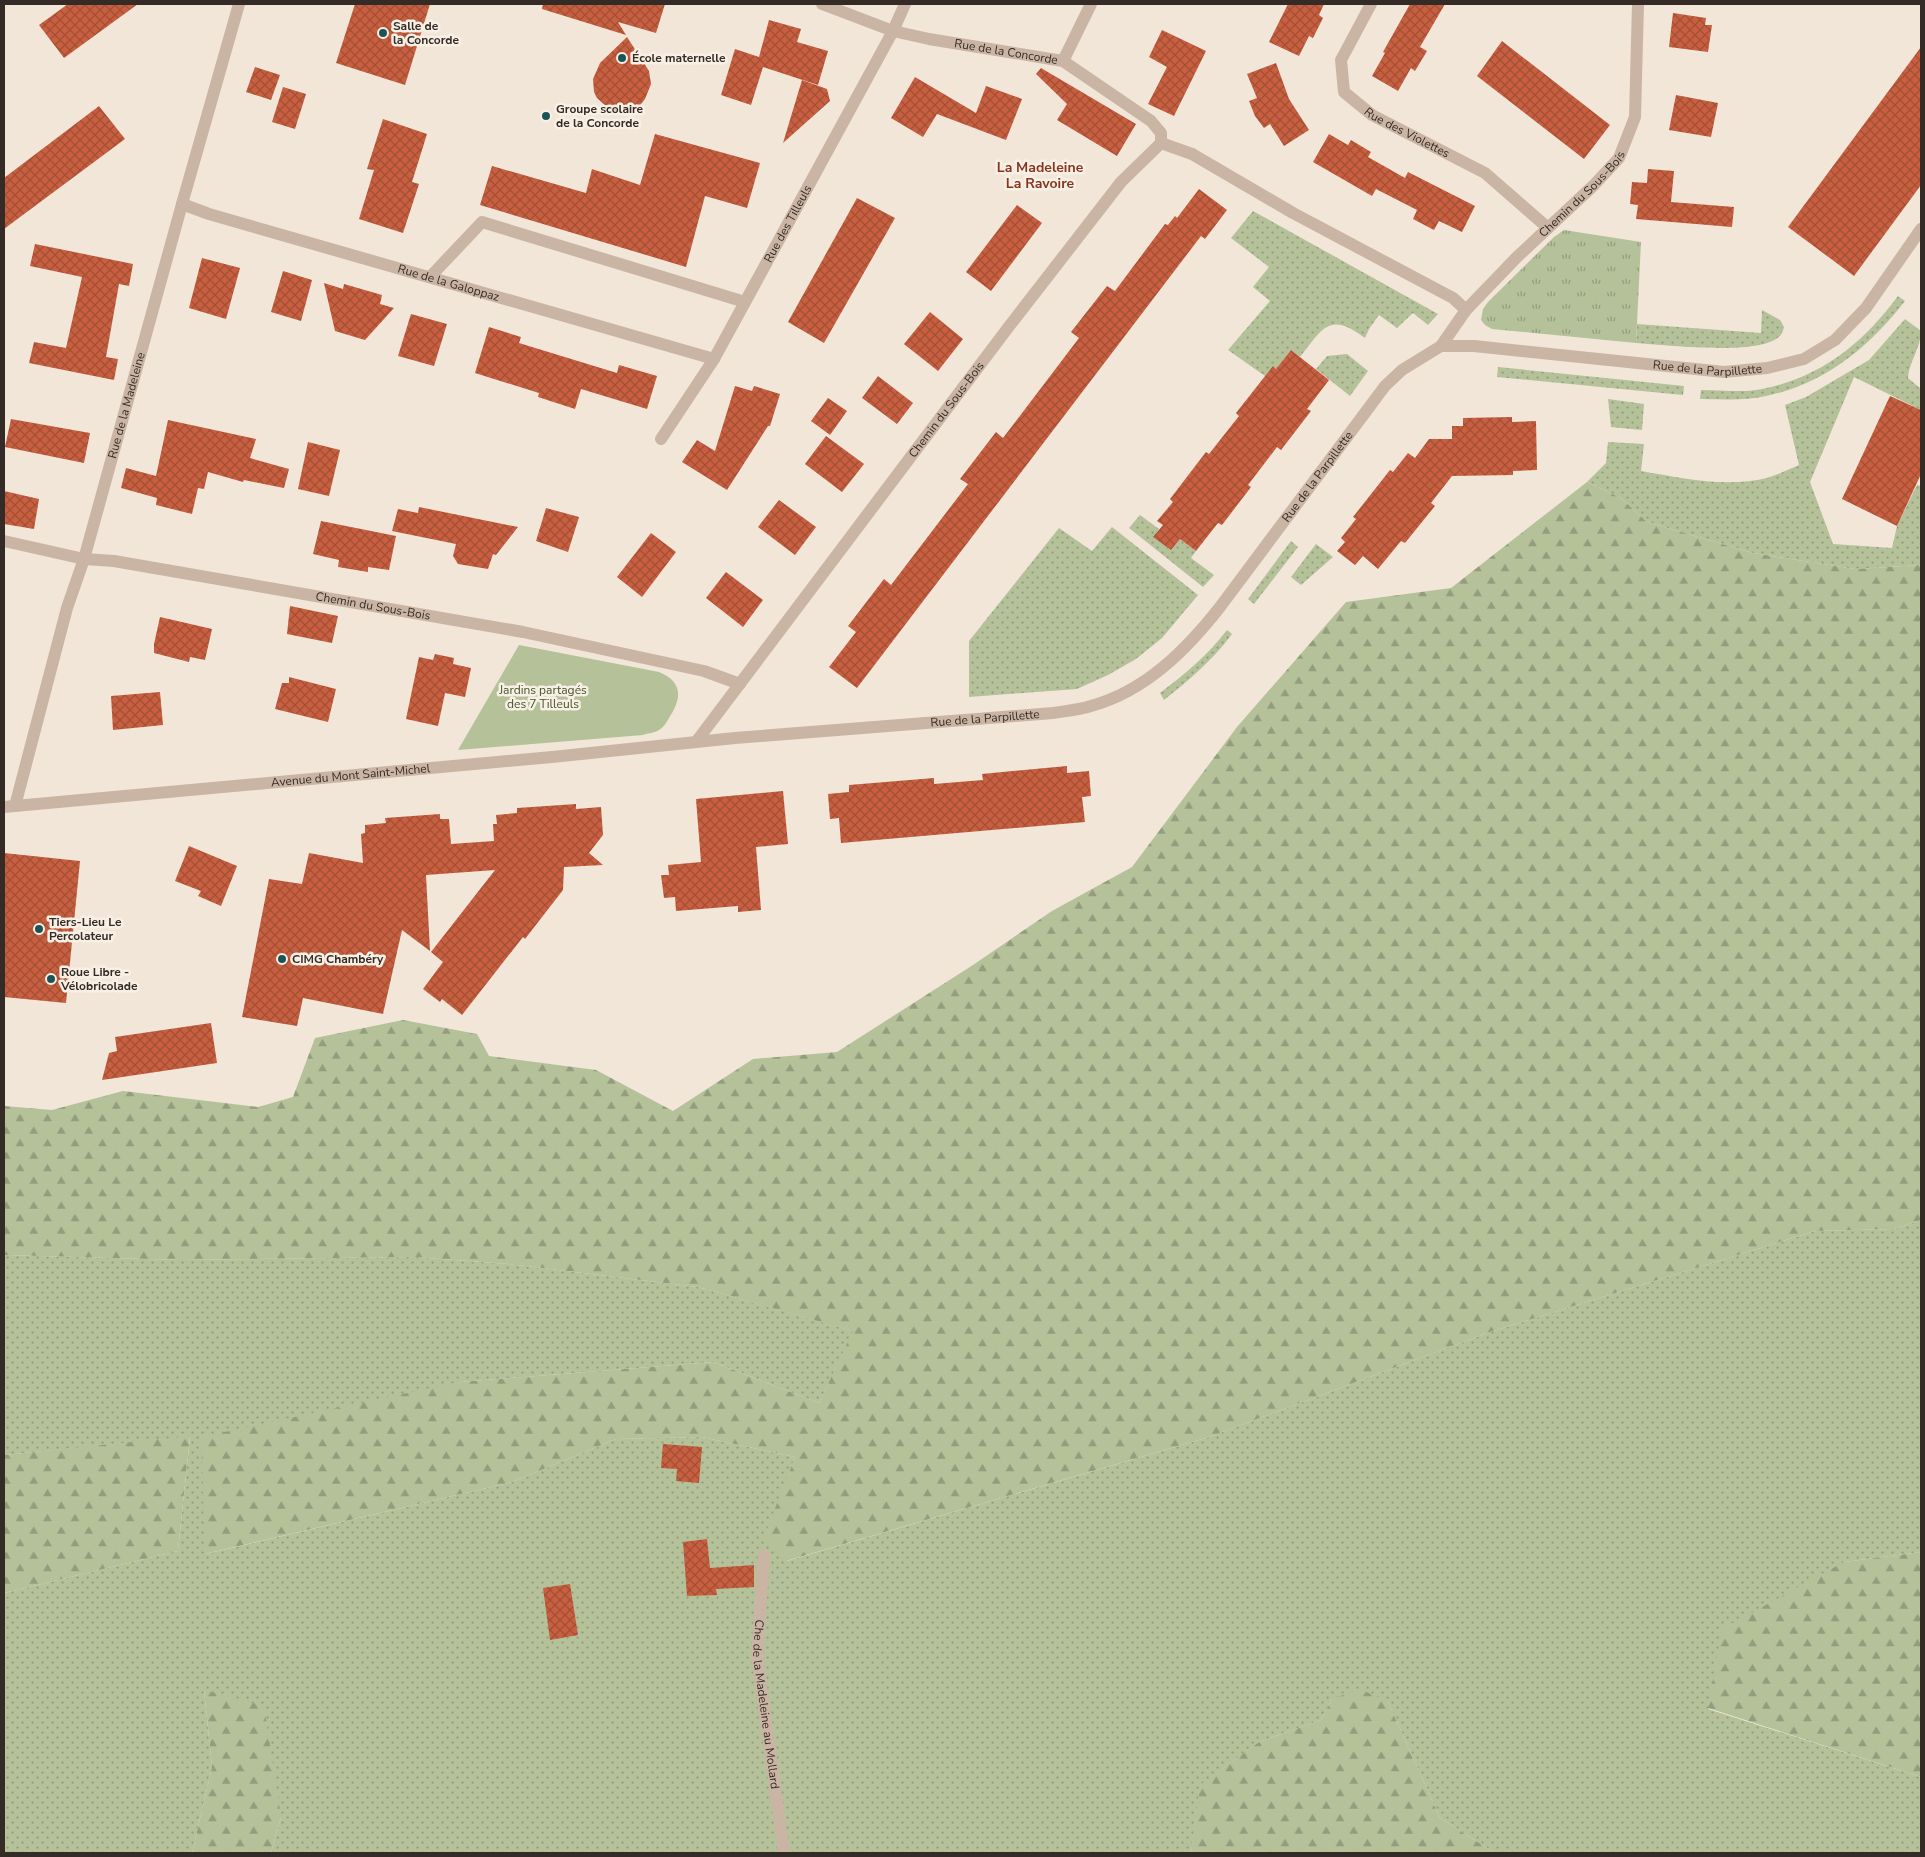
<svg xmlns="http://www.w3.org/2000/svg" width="1925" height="1857" viewBox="0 0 1925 1857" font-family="'Nunito Sans',sans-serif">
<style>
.grass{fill:url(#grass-dots)}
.forest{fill:url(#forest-firs)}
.park{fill:url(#park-tufts)}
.garden{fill:#b4c199}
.building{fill:url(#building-cross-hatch)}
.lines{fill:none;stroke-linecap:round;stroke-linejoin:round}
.service{stroke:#cab5a5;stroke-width:12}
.pedestrian{stroke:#cab5a5;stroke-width:12}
.minor{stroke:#cab5a5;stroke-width:12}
.tertiary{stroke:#cab5a5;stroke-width:12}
.poi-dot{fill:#1b5457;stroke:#f9f0e5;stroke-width:2}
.labels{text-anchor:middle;stroke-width:5;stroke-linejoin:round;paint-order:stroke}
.poi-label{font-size:12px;font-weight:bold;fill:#352b26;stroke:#f9f0e5;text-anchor:start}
.street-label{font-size:12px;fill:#352b26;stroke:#f9f0e5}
.park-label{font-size:12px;fill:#45542a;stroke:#f9f0e5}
.neighbourhood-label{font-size:14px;font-weight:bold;fill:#86351e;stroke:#f9f0e5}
</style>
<defs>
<pattern id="grass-dots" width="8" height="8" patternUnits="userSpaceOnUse" patternTransform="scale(1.25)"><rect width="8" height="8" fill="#b4c199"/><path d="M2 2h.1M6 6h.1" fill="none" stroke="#939d7d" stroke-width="1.8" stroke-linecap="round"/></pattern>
<pattern id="forest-firs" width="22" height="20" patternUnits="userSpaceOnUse" patternTransform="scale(1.25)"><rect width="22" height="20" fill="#b4c199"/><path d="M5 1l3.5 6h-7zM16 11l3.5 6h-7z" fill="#939d7d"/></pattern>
<pattern id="park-tufts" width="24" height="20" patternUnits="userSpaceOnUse" patternTransform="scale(1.25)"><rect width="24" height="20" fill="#b4c199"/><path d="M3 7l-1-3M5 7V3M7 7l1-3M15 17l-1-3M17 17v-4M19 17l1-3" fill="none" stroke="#939d7d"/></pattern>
<pattern id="building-cross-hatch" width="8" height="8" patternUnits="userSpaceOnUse" patternTransform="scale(1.25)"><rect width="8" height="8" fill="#c85f40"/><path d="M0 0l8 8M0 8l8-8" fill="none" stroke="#a34f35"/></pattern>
</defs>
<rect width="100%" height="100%" fill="#f2e6d9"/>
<g class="grass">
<path d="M1253,211l185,103 -10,11 -15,-12 -16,15 -18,-13 -10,14 -4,9c-36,-27 -42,-10 -65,19l-9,-7 -15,19 -3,-3 -8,10 -37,-26 42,-49 -17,-14 16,-20 -38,-29z"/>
<path d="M1898,296l7,5c-36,46 -80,83 -139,95 -21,5 -44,3 -66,3l1,-9c20,0 42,3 61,-1 60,-12 101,-46 136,-93z"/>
<path d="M1762,310l18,10 4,7c-1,5 -3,9 -8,12 -24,16 -109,6 -140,4l1,-19 124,9z"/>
<path d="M1905,319l16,12c0,17 -12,30 -13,47l13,11v21l-67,-33 -44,105 23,62 59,4 5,-22 20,-41 4,1v79l-66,4 -102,-16 -106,-31 -26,-24 -34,-16 19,-19 2,-21 36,2 -3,27c41,7 84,17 126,7 11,-3 22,-9 32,-13l-14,-60 21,-8 63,-37z"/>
<path d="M1347,354l21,17 -18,25 -34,-27 11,-13z"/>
<path d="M1498,367l186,19 -1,9 -186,-18z"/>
<path d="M1608,399l36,5 -2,26 -31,-3z"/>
<path d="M1140,515l19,14 -5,8 17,13 9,-11 16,12 -5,7 23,17 -11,12 -74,-59z"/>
<path d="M1112,527l86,68 -36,43 -26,21 -28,16 -31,14 -108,8v-56l90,-113 33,23z"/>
<path d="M1291,541l7,6 -44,57 -6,-5z"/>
<path d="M1316,544l17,13 -32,28 -10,-8z"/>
<path d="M1227,630l5,4c-19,26 -43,46 -68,66l-4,-7c25,-19 48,-38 67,-63z"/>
<path d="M1921,1220v332l-77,10 -136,147 213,68v76h-426l-55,-35 -52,-116 -56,-3 -11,21 -62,22 -58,43 -10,68h-920l10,-36 -77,-127 8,77 -20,86h-188v-260l174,-42 12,-114 -186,18v-200l177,5 233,-3 95,7 189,23 156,44 -35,72 -106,-41 -254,20 -253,172 306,-72 104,-43 86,-2 93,20 -30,80 22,24 422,-124 278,-104 328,-102 79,-2z"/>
</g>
<g class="forest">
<path d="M1587,482l34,16 26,24 106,31 102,16 66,-4v655l-27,9 -79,2 -328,102 -278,104 -423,124 -22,-24 31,-80 -93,-20 -86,2 -104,43 -307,72 -4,-117 258,-55 254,-20 106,41 34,-72 -155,-44 -189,-23 -95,-7 -233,3 -177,-5v-149l48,4 71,-19 135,16 35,-10 22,-59 88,-18 74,14 12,22 107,14 77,41 80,-52 84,-7 136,-87 79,-54 80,-44 105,-140 109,-125 105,-14z"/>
<path d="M190,1436l-12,115 -174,42v-138z"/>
<path d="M1921,1552v225l-213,-69 14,-79 122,-67z"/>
<path d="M1360,1689l28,13 52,116 55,35h-304l9,-68 59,-43 62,-22 11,-21z"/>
<path d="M204,1690l60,16 17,111 -10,36h-79l20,-86z"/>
</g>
<path class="park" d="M1564,230l77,12 -5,101 -144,-14 -7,-4 -4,-5 2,-11 5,-7 66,-65z"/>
<path class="garden" d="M519,645l140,27c24,10 23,26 10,46 -2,4 -6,10 -10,12 -4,3 -11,3 -16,5l-185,15z"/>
<g class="building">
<path d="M68,4h70l-74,54 -25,-33z"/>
<path d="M355,4h75l-25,81 -69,-22z"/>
<path d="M543,4h122l-9,29 -38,-11 8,13 -84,-26z"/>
<path d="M1288,4h36l-5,11 4,3 -10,20 -4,-2 -10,20 -30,-14z"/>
<path d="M1410,4h35l-25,43 7,4 -12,20 -4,-3 -13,23 -26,-15 13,-23 -2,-1z"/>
<path d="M1673,13l33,5 -1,7h7l-4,27 -39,-5z"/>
<path d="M769,20l32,9 -4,13 31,9 -10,34 -55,-18 -12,38 -30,-10 14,-46 24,8z"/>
<path d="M1162,30l44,21 -32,65 -26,-12 19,-37 -18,-10z"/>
<path d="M627,37l22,34 2,13 -6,15 -8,10 -13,2h-9l-7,-3 -11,-10 -3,-6 -1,-13 7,-16z"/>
<path d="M1502,41l108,84 -26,34 -107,-83z"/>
<path d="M1921,47v138l-67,91 -66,-49z"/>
<path d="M1276,63l13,36 20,31 -25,16 -14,-22 -6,4 -9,-12 -6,-15 8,-3 -10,-24z"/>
<path d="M255,67l25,8 -9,25 -25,-8z"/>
<path d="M1041,68l95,56 -19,32 -60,-36 10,-16 -31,-30z"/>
<path d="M915,77l61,36 10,-27 36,13 -16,41 -69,-26 -14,23 -32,-19z"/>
<path d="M802,80l25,9 3,12 -47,42z"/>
<path d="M283,87l23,7 -11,35 -23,-7z"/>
<path d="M1676,95l42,8 -7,34 -42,-7z"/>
<path d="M99,106l26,33 -121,90v-51z"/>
<path d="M383,119l44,15 -15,48 7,2 -16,49 -44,-14 15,-49 -7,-1z"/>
<path d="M655,134l105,29 -13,45 -42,-12 -19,71 -206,-62 12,-39 94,27 6,-24 48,16z"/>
<path d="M1329,134l19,11 3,-5 20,12 -3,5 37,21 3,-6 67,34 -13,26 -23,-11 -5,9 -21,-11 4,-9 -41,-21 -4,7 -59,-34z"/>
<path d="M1648,169l26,2 -3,31 63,5 -2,20 -96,-8 2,-14 -8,-1 2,-22 15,1z"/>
<path d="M1199,189l28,21 -22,29 -4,-3 -344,452 -28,-21 27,-35 -8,-6 36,-47 7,6 77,-101 -8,-5 36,-47 7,6 76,-100 -8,-6 36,-46 8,5 50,-67 3,1 7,-9 2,2z"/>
<path d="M857,198l38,20 -71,125 -36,-21z"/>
<path d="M1017,205l25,18 -51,68 -25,-19z"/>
<path d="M35,244l98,20 -4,22 -10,-2 -13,73 12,2 -4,21 -85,-17 5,-21 32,6 16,-71 -52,-11z"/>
<path d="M202,258l38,10 -14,51 -37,-11z"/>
<path d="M283,271l29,9 -11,41 -30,-9z"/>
<path d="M324,283l19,6 1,-5 38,11 -2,9 14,4 -29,32 -30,-9z"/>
<path d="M930,312l33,27 -25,32 -34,-27z"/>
<path d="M411,314l36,10 -13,42 -36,-10z"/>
<path d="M489,327l32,10 -2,6 98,30 2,-8 38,11 -10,33 -66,-20 -6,20 -37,-12 1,-4 -64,-20z"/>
<path d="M1291,350l38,30 -22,29 4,2 -30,39 -4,-3 -29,38 3,2 -29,38 -4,-2 -22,28 -16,-12 -9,11 -18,-13 10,-12 -6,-4 16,-19 -3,-3 36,-47 3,2 30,-38 -3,-3 37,-47 3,3z"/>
<path d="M878,376l35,27 -16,21 -35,-26z"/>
<path d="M735,386l17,5 2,-5 26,8 -10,32h-2l-41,64 -45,-28 15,-22 18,11z"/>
<path d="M1890,396l31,14v64l-24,52 -55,-27z"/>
<path d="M828,398l19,13 -17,24 -19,-14z"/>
<path d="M1512,417v5l24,-1 1,49 -24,1v4l-61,1 -21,27 4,3 -30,37 -4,-2 -23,28 -15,-13 -8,9 -18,-14 8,-9 -4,-4 15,-19 -3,-2 37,-47 3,2 15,-19 7,5 14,-19h23v-13h11v-8z"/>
<path d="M11,419l79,14 -6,30 -79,-16z"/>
<path d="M168,420l88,19 -6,19 39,11 -5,19 -40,-8 -1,2 -35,-10 -4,17 -6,-1 -6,26 -36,-9 1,-7 -36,-10 5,-20 30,8z"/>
<path d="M826,436l38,28 -22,28 -37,-28z"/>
<path d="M308,442l32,8 -11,46 -31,-7z"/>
<path d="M4,491l35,8 -5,30 -30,-5z"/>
<path d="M779,500l37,27 -21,28 -37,-28z"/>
<path d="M419,507l99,20 -22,28 -3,-1 -5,15 -30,-5 -5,-8 3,-12 -64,-13 6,-22 20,4z"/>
<path d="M546,508l33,9 -11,35 -32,-11z"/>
<path d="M321,521l75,15 -7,34 -21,-3v5l-30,-5 1,-7 -26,-6z"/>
<path d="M651,533l25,19 -34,45 -25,-20z"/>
<path d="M726,572l37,28 -20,27 -37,-29z"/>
<path d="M290,606l48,10 -6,27 -45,-9z"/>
<path d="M160,617l52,12 -7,31 -15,-3 -1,5 -35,-9v-9z"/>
<path d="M435,654l19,4 -1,6 18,4 -6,29 -20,-4 -7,33 -32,-7 13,-62 14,3z"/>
<path d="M289,677l47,12 -8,33 -53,-13 7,-26h7z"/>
<path d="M160,692l3,33 -50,5 -2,-34z"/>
<path d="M1067,766v7l22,-2 2,25 -9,1 3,25 -244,21 -2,-25 -9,1 -2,-25 21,-2v-7l85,-7v6l49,-4 -1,-6z"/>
<path d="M783,791l5,53 -32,3 5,63 -23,2v-6l-62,5 -1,-14 -11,1 -3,-23h8l-1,-10 33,-3 -5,-63z"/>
<path d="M576,804v5l25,-2 2,28 -14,18 14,12 -39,2 -1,23 -38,49 -2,-2 -61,78 -20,-16 -2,3 -17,-13 20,-27 -12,-10 64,-82 -69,5 4,76 -28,-21 -19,84 -80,-16 -6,28 -55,-9 27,-138 33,5 7,-31 54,10 -2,-29 4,-1v-8l21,-2 -1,-5 55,-4v5h9l2,25 43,-3 -1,-17h4l-1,-9 21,-2v-5z"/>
<path d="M189,846l48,20 -16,40 -23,-10 3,-5 -26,-10z"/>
<path d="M4,853l76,8 -14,142 -62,-6z"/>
<path d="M211,1023l6,40 -115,17 7,-27 8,-2 -2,-14z"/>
<path d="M663,1444l39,3 -3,36 -23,-2 1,-12 -16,-1z"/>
<path d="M707,1539l3,29 44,-3v22l-38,2 1,6 -30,1 -4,-54z"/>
<path d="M570,1584l8,51 -28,5 -7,-52z"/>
</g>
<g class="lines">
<path class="service" d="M430,277l52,-55 263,80"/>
<path class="pedestrian" d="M1192,154l101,59 160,85 13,12"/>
<g class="minor">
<path id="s1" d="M822,4l71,27 36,8 134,22 88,60 10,12v10l31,11"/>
<path id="s2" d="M1371,4l-30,56 3,32 28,23 113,58 63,55"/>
<path d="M1063,61l28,-57"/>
<path id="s3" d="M182,204l27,10 505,145"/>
<path id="s4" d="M1441,346l25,-36 50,-52 78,-73 25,-27 16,-41 3,-113"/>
<path id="s5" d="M661,439l53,-80 179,-328 12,-27"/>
<path id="s6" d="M4,541l80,18 30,2 409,71 181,39 36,13"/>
<path id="s7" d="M696,742l311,-413 114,-147 40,-39"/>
<path id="s8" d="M15,806l52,-198 17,-49 98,-355 57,-200"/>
<path id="s9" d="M764,1555l-7,101 27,197"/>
</g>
<path class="tertiary" id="s10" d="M4,807l548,-50 183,-19 318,-25c13,-2 26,-3 38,-7 55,-15 96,-57 129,-99l165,-221 17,-16 39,-24h33l250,26 43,-4 37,-9 31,-19 31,-32 55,-79"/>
</g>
<g class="poi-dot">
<circle cx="383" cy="33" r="5"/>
<circle cx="622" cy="58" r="5"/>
<circle cx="546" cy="116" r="5"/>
<circle cx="39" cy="929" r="5"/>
<circle cx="282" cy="959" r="5"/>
<circle cx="51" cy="979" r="5"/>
</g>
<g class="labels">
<g class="poi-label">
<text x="393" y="30">Salle de<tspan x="393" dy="14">la Concorde</tspan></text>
<text x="632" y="62">École maternelle</text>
<text x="556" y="113">Groupe scolaire<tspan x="556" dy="14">de la Concorde</tspan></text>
<text x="49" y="926">Tiers-Lieu Le<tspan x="49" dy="14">Percolateur</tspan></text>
<text x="292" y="963">CIMG Chambéry</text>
<text x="61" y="976">Roue Libre -<tspan x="61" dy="14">Vélobricolade</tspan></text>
</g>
<g class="street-label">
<text dy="4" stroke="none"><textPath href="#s1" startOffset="191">Rue de la Concorde</textPath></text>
<text dy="4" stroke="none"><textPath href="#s2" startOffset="171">Rue des Violettes</textPath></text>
<text dy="4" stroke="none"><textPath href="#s4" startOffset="208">Chemin du Sous-Bois</textPath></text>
<text dy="4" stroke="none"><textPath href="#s5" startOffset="250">Rue des Tilleuls</textPath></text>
<text dy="4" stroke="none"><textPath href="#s3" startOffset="278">Rue de la Galoppaz</textPath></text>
<text dy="4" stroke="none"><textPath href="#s10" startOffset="1870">Rue de la Parpillette</textPath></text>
<text dy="4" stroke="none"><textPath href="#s8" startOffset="416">Rue de la Madeleine</textPath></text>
<text dy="4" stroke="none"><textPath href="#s7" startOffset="416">Chemin du Sous-Bois</textPath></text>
<text dy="4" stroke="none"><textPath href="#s10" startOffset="1420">Rue de la Parpillette</textPath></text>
<text dy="4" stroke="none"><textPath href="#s6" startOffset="375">Chemin du Sous-Bois</textPath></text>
<text dy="4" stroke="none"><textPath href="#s10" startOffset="985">Rue de la Parpillette</textPath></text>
<text dy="4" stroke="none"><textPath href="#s10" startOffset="348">Avenue du Mont Saint-Michel</textPath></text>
<text dy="4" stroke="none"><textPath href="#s9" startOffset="150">Che de la Madeleine au Mollard</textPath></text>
</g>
<g class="park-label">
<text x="543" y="694">Jardins partagés<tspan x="543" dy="14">des 7 Tilleuls</tspan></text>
</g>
<g class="neighbourhood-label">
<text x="1040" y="172">La Madeleine<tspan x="1040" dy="16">La Ravoire</tspan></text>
</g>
</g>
<rect width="1925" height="1857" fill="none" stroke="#352b26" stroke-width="10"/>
</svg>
